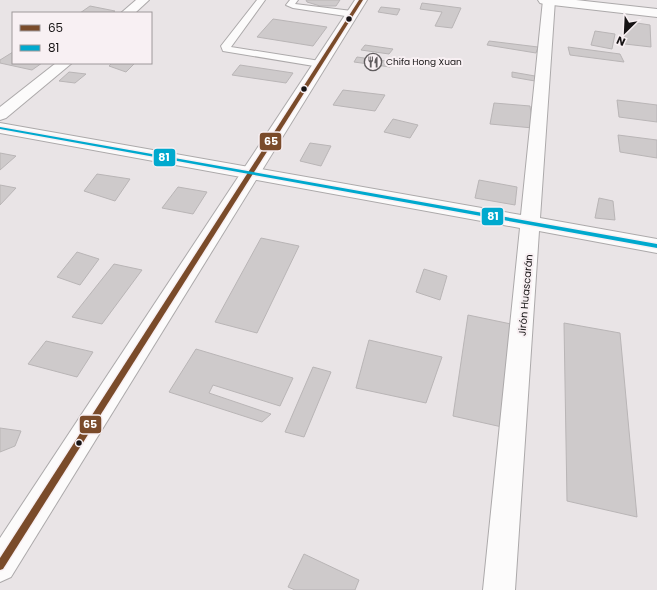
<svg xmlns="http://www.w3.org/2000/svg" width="657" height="590" viewBox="0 0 657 590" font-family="Poppins,sans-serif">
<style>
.building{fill:#cecacb;stroke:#b9b5b6}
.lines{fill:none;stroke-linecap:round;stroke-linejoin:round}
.service-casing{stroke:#aca9aa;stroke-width:2}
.minor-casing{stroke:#aca9aa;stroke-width:2}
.tertiary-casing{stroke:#aca9aa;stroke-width:2}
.secondary-casing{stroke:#aca9aa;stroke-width:2}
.service{fill:#fcfbfb;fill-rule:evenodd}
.minor{fill:#fcfbfb;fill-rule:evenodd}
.tertiary{fill:#fcfbfb;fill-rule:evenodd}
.secondary{fill:#fcfbfb;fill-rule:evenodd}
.bus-1-casing{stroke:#f8f0f3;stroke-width:3}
.bus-2-casing{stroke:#f8f0f3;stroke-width:3}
.bus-1{fill:#7a4b2a;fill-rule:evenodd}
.bus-2{fill:#00a9ce;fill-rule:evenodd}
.bus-dot{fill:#161314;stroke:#f8f0f3;stroke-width:1.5}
.labels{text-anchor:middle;stroke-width:4;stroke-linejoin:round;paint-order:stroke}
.far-poi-label{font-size:9px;fill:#161314;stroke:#f8f0f3;text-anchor:start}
.street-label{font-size:10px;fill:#161314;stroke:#f8f0f3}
.line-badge{stroke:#f8f0f3;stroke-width:1.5}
.badge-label{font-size:11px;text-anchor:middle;font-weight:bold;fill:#fff}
</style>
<rect width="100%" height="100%" fill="#e9e4e6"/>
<g class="building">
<path d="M306,0h34l-4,6h-16l-13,-4z"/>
<path d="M422,3l39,5 -9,20 -17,-2 7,-14 -22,-3z"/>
<path d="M90,6l25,5 -3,2h-32z"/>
<path d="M381,7l19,2 -3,6 -19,-3z"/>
<path d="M273,19l54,8 -14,19 -56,-9z"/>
<path d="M624,21l26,4 1,22 -26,-3z"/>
<path d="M595,31l20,3 -3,15 -21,-4z"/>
<path d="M489,41l49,6 -2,6 -49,-8z"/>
<path d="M365,45l28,4 -4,5 -28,-4z"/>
<path d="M568,47l52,7 4,8 -54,-7z"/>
<path d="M13,52v11h29l-10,7 -32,-7v-3z"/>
<path d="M357,57l36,5 -3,5 -36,-5z"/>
<path d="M112,63h23l-9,9 -17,-6z"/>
<path d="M240,65l53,8 -7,10 -54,-8z"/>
<path d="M69,72l17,2 -11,9 -16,-2z"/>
<path d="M512,72l23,4v5l-23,-4z"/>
<path d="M343,90l42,5 -10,16 -42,-6z"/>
<path d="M617,100l40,5v17l-38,-5z"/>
<path d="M494,103l36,3 3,22 -43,-4z"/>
<path d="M393,119l25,6 -8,13 -26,-6z"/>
<path d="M618,135l39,5v18l-37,-6z"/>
<path d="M310,143l21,3 -10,20 -21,-5z"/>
<path d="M0,153l16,3 -16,14z"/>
<path d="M97,174l33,5 -15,22 -31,-10z"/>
<path d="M479,180l38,7 -2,18 -40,-7z"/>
<path d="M0,185l16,3 -16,17z"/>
<path d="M178,187l29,5 -14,22 -31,-6z"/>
<path d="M599,198l14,3 2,19 -20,-2z"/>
<path d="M261,238l38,8 -42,87 -42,-11z"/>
<path d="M77,252l22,7 -19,26 -23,-8z"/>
<path d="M114,264l28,6 -40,54 -30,-7z"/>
<path d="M424,269l23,7 -7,24 -24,-8z"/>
<path d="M468,315l43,9 -9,103 -49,-11z"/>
<path d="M564,323l56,10 17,184 -70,-16z"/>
<path d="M369,340l73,17 -16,46 -70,-15z"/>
<path d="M46,341l47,11 -16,25 -49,-13z"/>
<path d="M196,349l97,29 -13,28 -67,-21 -4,8 62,21 -9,8 -93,-30z"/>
<path d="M313,367l18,5 -27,65 -19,-5z"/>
<path d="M0,428l21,3 -6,15 -15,6z"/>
<path d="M304,554l55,26 -4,10h-60l-7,-3z"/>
</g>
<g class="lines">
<defs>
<g id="service">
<path d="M257,0h8l-34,47 89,14 3,1 2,2 -2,2 -3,1 -97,-16 -2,-5z"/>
<path d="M290,0h8l-3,4 57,7 4,3 -4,3 -59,-9 -7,-3z"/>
</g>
<g id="minor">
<path d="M136,0h13l-14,13h-14z"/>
<path d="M543,0h12l-15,218 117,21v14l-118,-22 -24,359h-32l37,-362 -520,-95v-10l521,92z"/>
<path d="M56,63h16l-66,55 -6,2v-13z"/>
</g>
<path id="tertiary" d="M355,0h12l-356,577 -11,5v-44z"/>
<path id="secondary" d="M538,0h38l81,9v8l-113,-13 -4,-1z"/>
</defs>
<use href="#service" class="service-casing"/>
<use href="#minor" class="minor-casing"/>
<use href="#tertiary" class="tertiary-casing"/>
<use href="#secondary" class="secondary-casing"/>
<use href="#service" class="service"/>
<use href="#minor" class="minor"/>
<use href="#tertiary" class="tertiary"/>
<use href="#secondary" class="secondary"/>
<defs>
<path id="bus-1" d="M359,0h4l-360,569 -3,1v-12z"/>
<path id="bus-2" d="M0,127l657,117v4l-657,-119z"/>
</defs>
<use href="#bus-1" class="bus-1-casing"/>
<use href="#bus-2" class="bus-2-casing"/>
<use href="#bus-1" class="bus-1"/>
<use href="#bus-2" class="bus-2"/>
</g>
<defs>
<symbol id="restaurant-ring" viewBox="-11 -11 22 22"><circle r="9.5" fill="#f8f0f3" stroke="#605c5e" stroke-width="1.5"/><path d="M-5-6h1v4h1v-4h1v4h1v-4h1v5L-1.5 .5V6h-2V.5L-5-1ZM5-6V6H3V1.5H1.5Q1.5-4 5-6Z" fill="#605c5e"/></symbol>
</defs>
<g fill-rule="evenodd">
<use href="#restaurant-ring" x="363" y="52" width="20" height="20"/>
</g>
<g class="bus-dot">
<circle cx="349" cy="19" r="3.5"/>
<circle cx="304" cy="89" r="3.5"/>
<circle cx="79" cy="443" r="3.5"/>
</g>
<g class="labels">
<g class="far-poi-label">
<text x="386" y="65">Chifa Hong Xuan</text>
</g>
<g class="street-label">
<text transform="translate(525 295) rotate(-85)" y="4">Jirón Huascarán</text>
</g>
</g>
<g class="line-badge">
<rect x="259" y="132" width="23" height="19" rx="4" fill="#7a4b2a"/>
<rect x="153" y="148" width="23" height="19" rx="4" fill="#00a9ce"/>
<rect x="481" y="207" width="23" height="19" rx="4" fill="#00a9ce"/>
<rect x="79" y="415" width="23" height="19" rx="4" fill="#7a4b2a"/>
</g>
<g class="badge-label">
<text x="271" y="145">65</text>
<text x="164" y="161">81</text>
<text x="493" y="220">81</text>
<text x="90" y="428">65</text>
</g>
<rect x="12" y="12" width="140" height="52" fill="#f8f0f3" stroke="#9e989a"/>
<rect x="20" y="25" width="20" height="6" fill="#7a4b2a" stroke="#9e989a"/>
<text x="48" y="32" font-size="12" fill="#161314">65</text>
<rect x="20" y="45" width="20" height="6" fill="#00a9ce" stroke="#9e989a"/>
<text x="48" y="52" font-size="12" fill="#161314">81</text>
<g transform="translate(625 32) rotate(204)" stroke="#f8f0f3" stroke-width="3" paint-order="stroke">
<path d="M0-3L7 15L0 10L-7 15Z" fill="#161314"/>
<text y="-6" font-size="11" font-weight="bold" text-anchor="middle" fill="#161314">N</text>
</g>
</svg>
